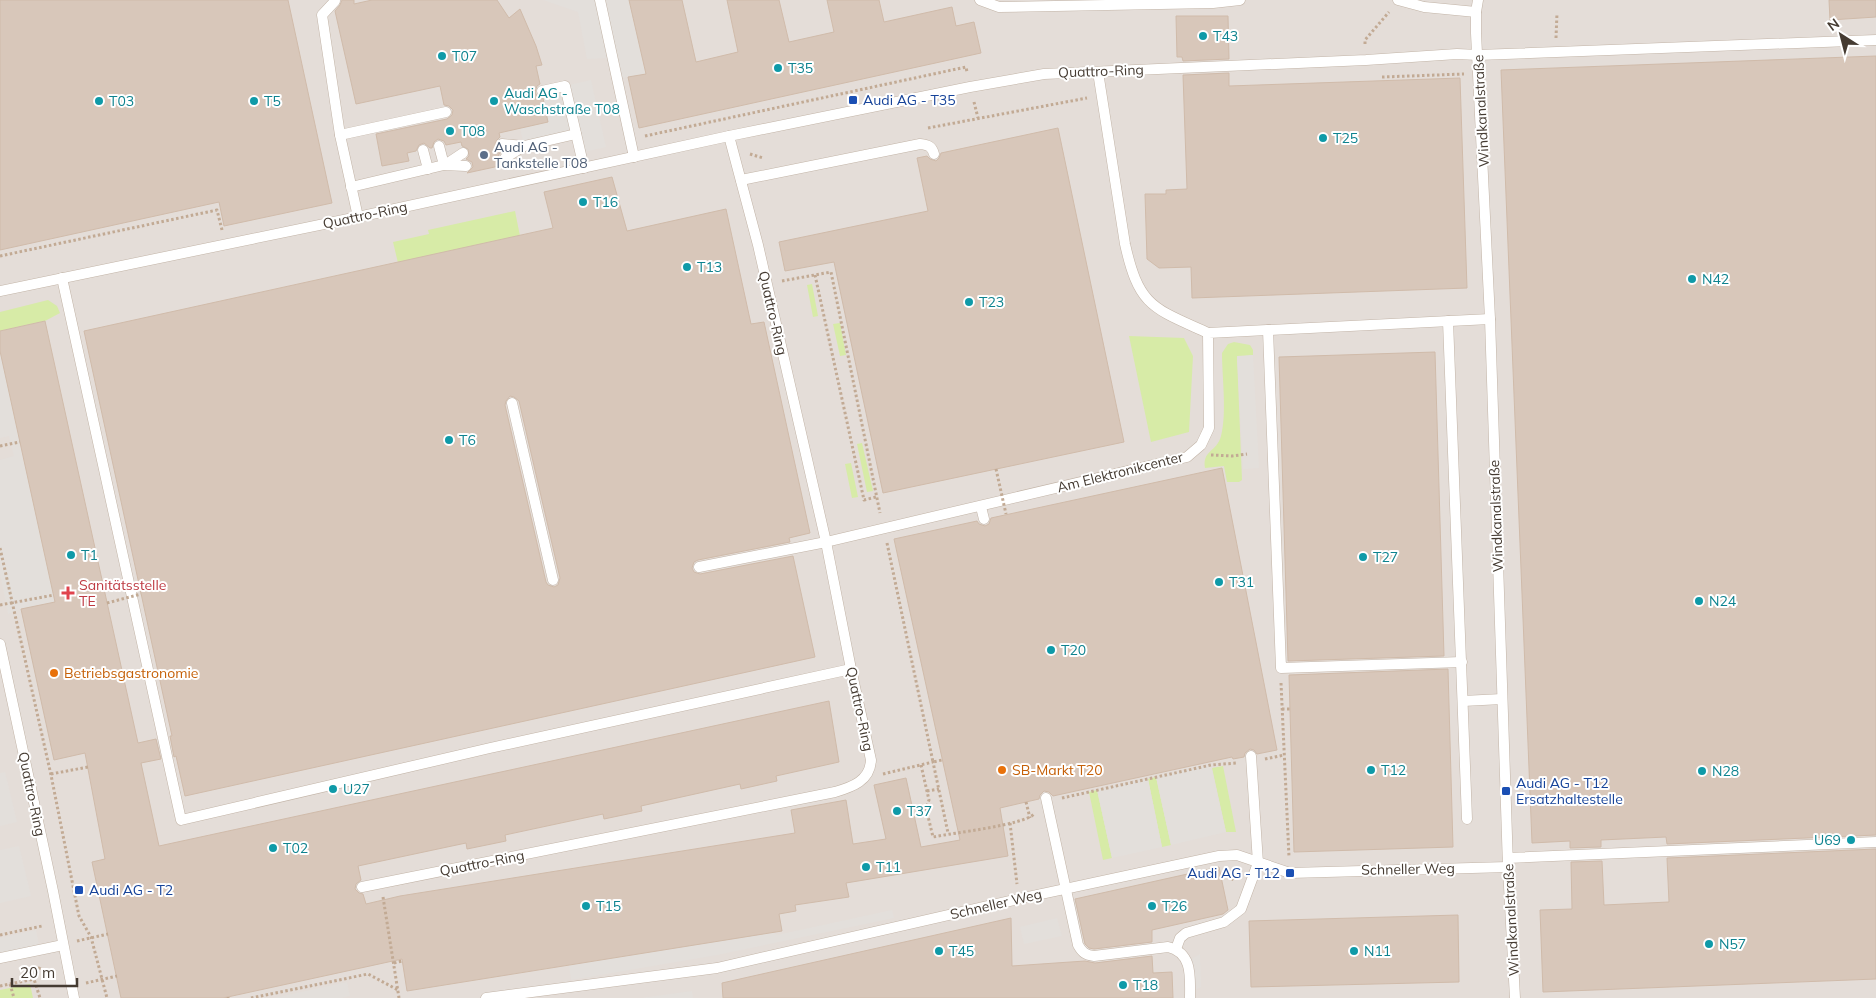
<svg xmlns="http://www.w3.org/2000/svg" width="1876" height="998" viewBox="0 0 1876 998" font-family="Mulish,sans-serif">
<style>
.industrial{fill:#e4ddd8}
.green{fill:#d7eba7}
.parking{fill:#e3dfdb}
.building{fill:#d8c7ba;stroke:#d0bbaa;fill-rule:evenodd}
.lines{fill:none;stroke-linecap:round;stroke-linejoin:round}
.service-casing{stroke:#c2b4a7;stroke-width:11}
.path{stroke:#c2aa94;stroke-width:3;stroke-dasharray:2.5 2.5;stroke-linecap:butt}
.service{stroke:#fff;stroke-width:10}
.path-bridge{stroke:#c2aa94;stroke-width:3;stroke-dasharray:2.5 2.5;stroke-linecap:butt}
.culture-dot{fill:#0f9aa8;stroke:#fff;stroke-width:2}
.transit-dot{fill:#1a4fb4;stroke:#fff;stroke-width:2}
.service-dot{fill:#5c6f8a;stroke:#fff;stroke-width:2}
.health-dot{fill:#e0444e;stroke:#fff;stroke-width:2}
.food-dot{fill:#e8710a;stroke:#fff;stroke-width:2}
.labels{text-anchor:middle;stroke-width:4;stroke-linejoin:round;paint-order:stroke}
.culture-label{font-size:14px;fill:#0d838f;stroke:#fff;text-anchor:start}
.street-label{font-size:14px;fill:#453b32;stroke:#fff}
.transit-label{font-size:14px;fill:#164399;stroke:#fff;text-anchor:start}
.service-label{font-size:14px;fill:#4e5e75;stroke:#fff;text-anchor:start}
.health-label{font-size:14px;fill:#be3a42;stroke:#fff;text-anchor:start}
.food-label{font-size:14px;fill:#c56008;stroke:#fff;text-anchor:start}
</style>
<rect width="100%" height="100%" fill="#f3ebe2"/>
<rect class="industrial" x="0" y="0" width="1876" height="998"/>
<g class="green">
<path d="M515,211l5,25 -122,27 -5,-21 36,-8 -1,-4z"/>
<path d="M812,284l6,32 -5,1 -6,-32z"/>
<path d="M48,300l9,6 3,7 -15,8 -45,10v-19z"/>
<path d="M840,323l6,32 -6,1 -7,-32z"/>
<path d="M1129,336l55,2 9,18 -4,76 -38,10z"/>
<path d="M1234,342l16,3 3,5v5l-16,2 5,123 -3,2h-12l-3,-16 -19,2c-3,-18 12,-16 16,-32 6,-23 1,-59 1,-83l6,-9z"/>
<path d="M862,443l11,48 -6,1 -10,-48z"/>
<path d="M851,463l7,34 -6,1 -7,-34z"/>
<path d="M1223,766l13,66h-10l-14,-64z"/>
<path d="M1156,777l15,68 -9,2 -14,-68z"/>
<path d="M1097,790l15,68 -9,2 -14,-68z"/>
<path d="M30,984l3,14h-33v-8z"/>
</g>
<g class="parking">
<path d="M543,0h86l17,74 -30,5 -10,-21 -19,1 -9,-47z"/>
<path d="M591,80l15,67 -26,6 -4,-18 -52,11 -4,-18 28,-6 -6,-31z"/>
<path d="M0,351l55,251 -34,7 -13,5 -8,-40v-114l14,-4 -5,-20 -9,2z"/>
<path d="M1253,355l6,113 -16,1 -6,-113z"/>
<path d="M1211,765l15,67 -55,13 -15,-68z"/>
<path d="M5,772l12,50 -17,4v-53z"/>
<path d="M1148,779l14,68 -50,11 -15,-68z"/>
<path d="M19,846l12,50 -31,7v-53z"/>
<path d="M892,910l2,8 -177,37 -146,25 -2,-15 204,-33 4,3z"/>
<path d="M1057,918l5,18 -38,8 -4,-17z"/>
<path d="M36,930l3,15 -39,8v-15z"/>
<path d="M1200,954l1,33 -16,9 -2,-32z"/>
<path d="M347,982l3,14 -8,2h-69z"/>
<path d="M692,991l1,7h-52z"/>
</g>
<g class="building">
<path d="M0,0h288l44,203 -108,23 -5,-24 -219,48z"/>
<path d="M342,0h12v4l18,-4h125l12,18 11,-9 16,37 6,19 -6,1 4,18 -3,2 -2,6 2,4 6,2 5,24 -49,11 1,4 -3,3 -2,4 3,5 5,2 -4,3 -1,5 2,3 4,3 -37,8 6,-6 -1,-5 -6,-3 3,-3 -1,-7 -6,-3 -1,-4 -15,3 -2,-4 -6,-2 -4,3 -2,6h-2l-6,-5 -5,2 -3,6 -9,2 2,8 -27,5 -6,-32 71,-15 5,-4 1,-5 -4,-4 -5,-1 -4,-19 -84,18 -21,-93 5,-6z"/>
<path d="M629,0h53l14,62 42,-10 -11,-52h52l10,42 45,-10 -7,-32h52l5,22 68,-15 4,19 18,-4 7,31 -342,75 -11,-51 18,-3z"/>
<path d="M1829,0h47v17l-46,3z"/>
<path d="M1176,16h52l1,43 -46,2 -1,-4h-5z"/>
<path d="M1876,56v779l-209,9 -1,-7 -65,3v7l-31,1v-7l-38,2 -31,-773z"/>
<path d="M1229,73v13l231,-8 7,210 -275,10 -1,-31 -32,1 -12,-9 -2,-65h21v-4l21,-1 -4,-114z"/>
<path d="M1058,128l66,314 -241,51 -49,-231 -49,9 -6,-29 149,-31 -11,-53 10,-2 3,3 6,2 3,-3 2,-5z"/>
<path d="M612,177l15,54 99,-22 25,115 13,-2 46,211 -21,5 1,4 -92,18 -4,2 -2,6 2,4 6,2 93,-18 22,101 -630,139 -9,-40 -2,1 -4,-21h2l-88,-405 469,-103 -9,-36zM510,396l4,1 5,4 41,177 -2,7 -4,2 -6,-2 -2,-3 -41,-177 1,-4z"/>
<path d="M45,321l93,422 18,-4 5,20 -20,4 18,83 670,-145 10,61 -63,14 1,5 -36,8 -1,-5 -99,22 1,5 -38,8 -1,-5 -98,21 1,6 -39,8 -1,-6 -108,23 3,14 -5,4 -1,5 4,4 4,1 3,10 34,-8 395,-63 -4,-23 55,-10 7,44 33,-5 -12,-54 32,-7 15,69 39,-7 -66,-301 83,-18 2,3 6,2 4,-2 2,-6 231,-50 55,282 -20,4 -3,-4 -4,-1 -5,4 -1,4 -11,2 -1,-2 -179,39 -4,-4 -5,-1 -4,4 -1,4 -39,9 8,48 -162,27 3,14 -54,8 1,6 -17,3 3,17 -375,60 -5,-32 -179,39h-102l-29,-136 13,-3 -20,-106 -31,7 -33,-151 34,-7 -55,-251v-20z"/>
<path d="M1435,352l9,304 -156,5 -9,-304z"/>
<path d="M1448,669l5,178 -159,5 -5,-177z"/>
<path d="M1876,849v130l-333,13 -3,-82 32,-1 -1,-47 31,-1 2,44 65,-3 -2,-44z"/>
<path d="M1219,867l9,43 -5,4 -71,16v12l-58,7 -5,-1 -4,-4 -10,-45z"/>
<path d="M1458,915l1,67 -208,5 -2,-66z"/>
<path d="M1011,918l1,48 73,-5 10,2 57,-7 1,17 19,-1 1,26h-450l-1,-15z"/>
</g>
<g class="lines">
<defs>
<g id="service">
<path d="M600,0l34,157"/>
<path d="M980,0l19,7 214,-4 27,-3"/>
<path d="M1398,0l26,7 52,5"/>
<path d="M1478,0l-2,12v21l14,286 18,548 7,131"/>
<path d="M335,1l-13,14 18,120 18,82"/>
<path d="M1098,72l27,172c14,63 28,64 83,89"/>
<path d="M542,91l23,-5 19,82"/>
<path d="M340,135l106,-23"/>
<path d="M502,144l22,2"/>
<path d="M439,146l5,19"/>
<path d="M423,150l5,19"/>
<path d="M505,158l19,-12 52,-12"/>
<path d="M445,165l18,-12"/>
<path d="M741,180l179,-36c8,1 12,2 14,10"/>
<path d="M351,187l93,-22 22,1"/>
<path d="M62,278l119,542 309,-72 361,-79"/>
<path d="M0,291l358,-74 371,-81 241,-49 74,-13 322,-14 91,-6 21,1 398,-15"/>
<path d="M1448,321l19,498"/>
<path d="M1268,330l13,338 181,-6"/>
<path d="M512,403l41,177"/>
<path d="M981,507l3,12"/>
<path d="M699,567l127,-25 361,-85 14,-12 8,-17 -1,-95 282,-14"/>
<path d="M0,644l53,247 21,107"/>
<path d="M1463,701l39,-2"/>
<path d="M1046,798l32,147c4,7 7,10 16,11l74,-9c25,6 22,30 22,51"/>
<path d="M1508,858l368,-16"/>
<path d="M362,887l473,-95c17,-5 35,-11 36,-32l-20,-91 -25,-127 -68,-297 -29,-109"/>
<path d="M1176,949l4,-11 6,-5 38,-11 17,-13 17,-46 -7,-107"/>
<path d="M0,958l63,-13"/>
<path d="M486,998l231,-30 301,-69 201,-43 18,-1 53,18 218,-6"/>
</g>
</defs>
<use href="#service" class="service-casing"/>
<g class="path">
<path d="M1556,38l1,-25"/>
<path d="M1365,44v-4l24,-28"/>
<path d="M1382,77l82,-3"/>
<path d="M974,102l4,16"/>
<path d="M928,128l159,-30"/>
<path d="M645,136l321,-69 1,5"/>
<path d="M750,154l13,4"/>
<path d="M0,256l217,-46 5,20"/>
<path d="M815,275l49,225 12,-3"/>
<path d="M782,281l49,-9 49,241"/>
<path d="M0,446l20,-4"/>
<path d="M1211,455l21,1 15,-2"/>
<path d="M887,543l46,219 9,-2"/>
<path d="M0,548l51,227 28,141 12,21 16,61"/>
<path d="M1281,683l8,174"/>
<path d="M1282,709h8"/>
<path d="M1265,759l19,-4"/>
<path d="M921,765l8,35 -3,8 7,29c19,-4 91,-12 101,-23"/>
<path d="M51,774l37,-7"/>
<path d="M883,774l50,-12 15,71"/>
<path d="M927,791l12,-2"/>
<path d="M1062,798l149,-33 26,-2"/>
<path d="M1026,802l4,16"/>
<path d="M1010,823l7,61"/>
<path d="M1226,870l8,11"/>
<path d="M383,897l16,101"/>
<path d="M0,935l42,-9"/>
<path d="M77,941l31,-7"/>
<path d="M394,963l8,-2"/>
<path d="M40,967l-6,12 6,19"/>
<path d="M86,983l31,-7"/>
<path d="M10,984l4,14"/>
<path d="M0,986l34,-7"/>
<path d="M228,997v1"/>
<path d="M251,998l117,-24 30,16"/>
</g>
<use href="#service" class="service"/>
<g class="path-bridge">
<path d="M996,469l10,45"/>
<path d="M107,603l34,-9"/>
<path d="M0,605l54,-10"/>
</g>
</g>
<g class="culture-dot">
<circle cx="1203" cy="36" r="5"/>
<circle cx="442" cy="56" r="5"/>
<circle cx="778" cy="68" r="5"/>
<circle cx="99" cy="101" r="5"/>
<circle cx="254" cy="101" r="5"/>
<circle cx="494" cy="101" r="5"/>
<circle cx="450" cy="131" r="5"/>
<circle cx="1323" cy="138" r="5"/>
<circle cx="583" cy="202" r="5"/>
<circle cx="687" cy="267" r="5"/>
<circle cx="1692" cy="279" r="5"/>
<circle cx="969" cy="302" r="5"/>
<circle cx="449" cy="440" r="5"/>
<circle cx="71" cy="555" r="5"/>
<circle cx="1363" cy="557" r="5"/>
<circle cx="1219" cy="582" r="5"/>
<circle cx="1699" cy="601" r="5"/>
<circle cx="1051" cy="650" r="5"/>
<circle cx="1371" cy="770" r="5"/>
<circle cx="1702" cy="771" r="5"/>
<circle cx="333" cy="789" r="5"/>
<circle cx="897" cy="811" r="5"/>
<circle cx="1851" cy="840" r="5"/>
<circle cx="273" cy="848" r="5"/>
<circle cx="866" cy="867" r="5"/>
<circle cx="586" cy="906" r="5"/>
<circle cx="1152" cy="906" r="5"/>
<circle cx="1709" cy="944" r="5"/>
<circle cx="939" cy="951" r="5"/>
<circle cx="1354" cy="951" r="5"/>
<circle cx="1123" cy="985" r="5"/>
</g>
<g class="transit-dot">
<rect x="848" y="95" width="10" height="10" rx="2.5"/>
<rect x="1501" y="786" width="10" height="10" rx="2.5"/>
<rect x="1285" y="868" width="10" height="10" rx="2.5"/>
<rect x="74" y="885" width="10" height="10" rx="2.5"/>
</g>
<circle class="service-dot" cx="484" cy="155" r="5"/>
<path class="health-dot" d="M65.5 585.5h5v5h5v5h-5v5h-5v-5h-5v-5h5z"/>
<g class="food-dot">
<circle cx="54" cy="673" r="5"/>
<circle cx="1002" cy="770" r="5"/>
</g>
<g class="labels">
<g class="culture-label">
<text x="1213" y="41">T43</text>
<text x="452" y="61">T07</text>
<text x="788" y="73">T35</text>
<text x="504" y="98">Audi AG -<tspan x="504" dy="16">Waschstraße T08</tspan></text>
<text x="109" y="106">T03</text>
<text x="264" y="106">T5</text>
<text x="460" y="136">T08</text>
<text x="1333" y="143">T25</text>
<text x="593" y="207">T16</text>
<text x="697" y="272">T13</text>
<text x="1702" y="284">N42</text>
<text x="979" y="307">T23</text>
<text x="459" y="445">T6</text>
<text x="81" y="560">T1</text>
<text x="1373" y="562">T27</text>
<text x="1229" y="587">T31</text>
<text x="1709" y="606">N24</text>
<text x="1061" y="655">T20</text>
<text x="1381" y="775">T12</text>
<text x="1712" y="776">N28</text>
<text x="343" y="794">U27</text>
<text x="907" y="816">T37</text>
<text x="1841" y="845" text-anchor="end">U69</text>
<text x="283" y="853">T02</text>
<text x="876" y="872">T11</text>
<text x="596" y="911">T15</text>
<text x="1162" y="911">T26</text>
<text x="1719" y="949">N57</text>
<text x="949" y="956">T45</text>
<text x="1364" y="956">N11</text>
<text x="1133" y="990">T18</text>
</g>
<g class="street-label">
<text transform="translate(1101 71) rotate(-2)" y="5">Quattro-Ring</text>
<text transform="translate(1481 111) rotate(-93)" y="5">Windkanalstraße</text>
<text transform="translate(365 215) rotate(-12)" y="5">Quattro-Ring</text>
<text transform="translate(773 313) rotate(77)" y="5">Quattro-Ring</text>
<text transform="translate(1120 472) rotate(-14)" y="5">Am Elektronikcenter</text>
<text transform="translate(1496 516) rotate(-92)" y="5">Windkanalstraße</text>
<text transform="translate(860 709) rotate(78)" y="5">Quattro-Ring</text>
<text transform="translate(32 794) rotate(78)" y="5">Quattro-Ring</text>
<text transform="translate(482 863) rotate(-11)" y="5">Quattro-Ring</text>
<text transform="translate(1408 869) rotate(-1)" y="5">Schneller Weg</text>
<text transform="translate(996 904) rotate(-13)" y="5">Schneller Weg</text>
<text transform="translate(1511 920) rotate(-93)" y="5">Windkanalstraße</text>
</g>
<g class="transit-label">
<text x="863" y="105">Audi AG - T35</text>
<text x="1516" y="788">Audi AG - T12<tspan x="1516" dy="16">Ersatzhaltestelle</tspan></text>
<text x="1280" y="878" text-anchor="end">Audi AG - T12</text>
<text x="89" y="895">Audi AG - T2</text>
</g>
<g class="service-label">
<text x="494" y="152">Audi AG -<tspan x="494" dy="16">Tankstelle T08</tspan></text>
</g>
<g class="health-label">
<text x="79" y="590">Sanitätsstelle<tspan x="79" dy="16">TE</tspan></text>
</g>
<g class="food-label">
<text x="64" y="678">Betriebsgastronomie</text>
<text x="1012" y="775">SB-Markt T20</text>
</g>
</g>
<g transform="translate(1841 35) rotate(324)" stroke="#ffffff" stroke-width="4" paint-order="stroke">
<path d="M0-4L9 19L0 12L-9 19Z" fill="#453b32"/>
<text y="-8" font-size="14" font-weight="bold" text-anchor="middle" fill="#453b32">N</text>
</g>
<path d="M12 978v8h65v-8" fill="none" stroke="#453b32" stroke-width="2.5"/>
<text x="20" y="978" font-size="15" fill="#453b32" stroke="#ffffff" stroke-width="4" paint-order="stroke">20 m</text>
</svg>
